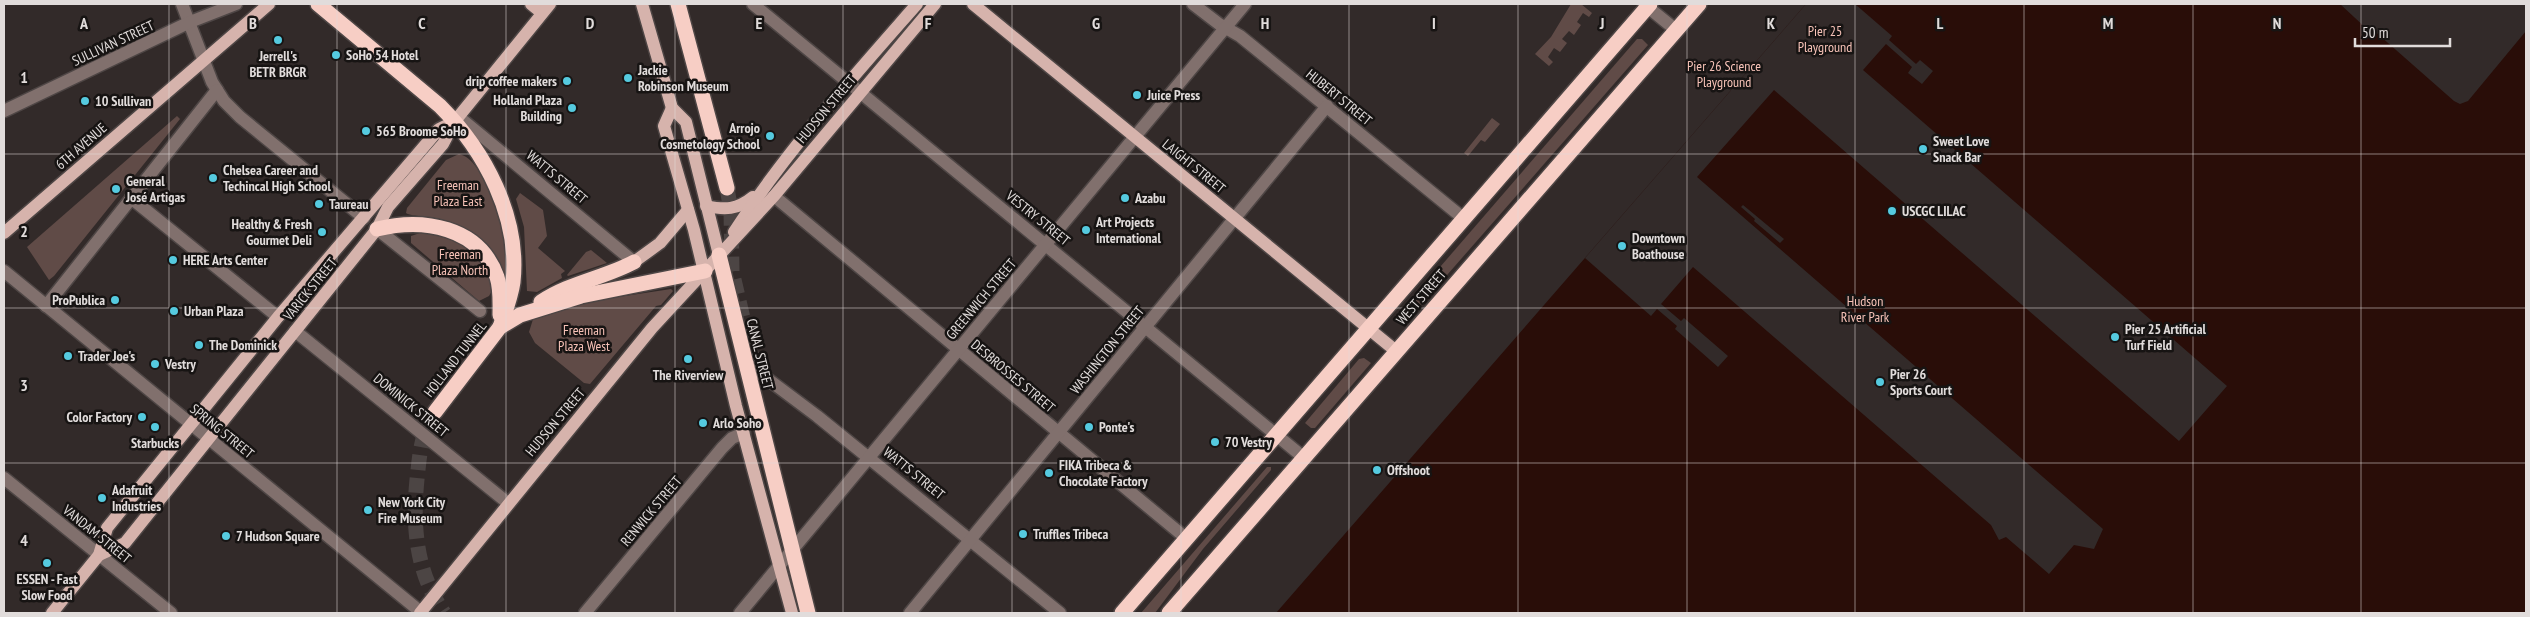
<svg xmlns="http://www.w3.org/2000/svg" width="2530" height="617" viewBox="0 0 2530 617" font-family="'PT Sans Narrow',sans-serif">
<style>
.green{fill:#604b47}
.water{fill:#290d08}
.pier{fill:#322a29}
.lines{fill:none;stroke-linecap:round;stroke-linejoin:round}
.highway-tunnel{stroke:#4c4544;stroke-width:15;stroke-dasharray:15 8;stroke-linecap:butt}
.minor-casing{stroke:#4e4645;stroke-width:15}
.major-casing{stroke:#4e4645;stroke-width:15}
.highway-casing{stroke:#4e4645;stroke-width:18}
.minor{stroke:#81706d;stroke-width:12}
.major{stroke:#d6b3ac;stroke-width:12}
.highway{stroke:#f7cec5;stroke-width:15}
.grid{fill:none;stroke:#e1dcdb;stroke-width:1;stroke-opacity:0.55}
.poi-dot{fill:#55cadf;stroke:#171413;stroke-width:2}
.labels{text-anchor:middle;stroke-width:5;stroke-linejoin:round;paint-order:stroke}
.park-label{font-size:14px;fill:#f8c3b8;stroke:#171413}
.street-label{font-size:14px;fill:#e1dcdb;stroke:#171413}
.poi-label{font-size:14px;font-weight:bold;fill:#e1dcdb;stroke:#171413;text-anchor:start}
.grid-label{font-size:16px;text-anchor:middle;font-weight:bold;fill:#e1dcdb;stroke:#171413;stroke-width:5;stroke-linejoin:round;paint-order:stroke}
</style>
<rect width="100%" height="100%" fill="#322a29"/>
<g class="green">
<path d="M1571,4h10l11,9 -3,4 -6,-4 -6,9 4,3 -7,10 -5,-4 -7,8 5,4 -7,9 -6,-4 -6,9 5,5 -4,4 -14,-12 16,-17z"/>
<path d="M1642,39l6,6 -242,277 -4,1 -6,-5 241,-279z"/>
<path d="M177,116l3,3 -126,157 -5,4 -22,-33z"/>
<path d="M1492,118l8,6 -15,18 -4,-2 -13,16 -4,-3z"/>
<path d="M459,154c26,5 47,77 48,101 1,12 0,23 -1,35 -15,-21 -36,-60 -59,-69 -11,-5 -36,-4 -41,-8l1,-5 39,-48z"/>
<path d="M520,193l23,17 4,26 -9,12 27,23 -4,3 1,4 -25,14 -10,-1 -3,-64 -8,-28z"/>
<path d="M423,232c37,3 61,22 70,57l-4,7 -10,5 -68,-58v-7z"/>
<path d="M591,250l16,13 -39,13 -1,-1 19,-23z"/>
<path d="M671,289l2,2 -12,14 -5,1 -66,78 -6,-1 -49,-40 -6,-11 5,-16 31,-11z"/>
<path d="M1364,358l7,5 -56,65h-4l-6,-5 54,-64z"/>
<path d="M1267,467h4v3l-68,79 -48,64h-14z"/>
</g>
<path class="water" d="M1806,4h534l28,26 3,-2 83,73 6,3 8,-3 58,-70v582h-1250z"/>
<g class="pier">
<path d="M1806,4h49l37,32 -3,4 27,24 4,-4 13,11 -11,13 -14,-11 4,-6 -26,-23 -23,26 364,316 -48,55 -405,-351 -77,87 406,352 -9,20 -20,-4 -25,29 -43,-37 -7,3 -8,-15 -298,-258 -32,37 20,17 3,-3 44,38 -10,11 -43,-38 2,-3 -20,-17 -6,7 -66,-58z"/>
<path d="M1743,205l41,34 -4,4 -26,-22 1,-2 -14,-12z"/>
</g>
<g class="lines">
<g class="highway-tunnel">
<path d="M727,188l4,23 1,60 25,107"/>
<path d="M435,412c-12,17 -15,38 -17,58 -6,51 -4,99 26,143"/>
</g>
<defs>
<g id="minor">
<path d="M182,4l30,78 12,19 16,16 124,101"/>
<path d="M753,4l550,453"/>
<path d="M1193,4l26,20 21,12 223,182"/>
<path d="M1644,4l32,26"/>
<path d="M4,111l186,-89 46,-18"/>
<path d="M459,117l175,145"/>
<path d="M774,196l413,343"/>
<path d="M131,198l147,119"/>
<path d="M377,229l103,82"/>
<path d="M4,271l418,342"/>
<path d="M46,306l171,-216"/>
<path d="M295,331l213,172"/>
<path d="M745,362l72,54 243,197"/>
<path d="M4,478l167,135"/>
<path d="M585,613l137,-165 10,-10 12,-5"/>
<path d="M740,613l505,-609"/>
<path d="M910,613l417,-507"/>
</g>
<g id="major">
<path d="M531,4l11,9"/>
<path d="M642,4l30,104 14,14 33,133"/>
<path d="M973,4l423,347"/>
<path d="M672,108l-8,18 30,104 42,176 56,207"/>
<path d="M706,206c19,4 31,4 47,-9"/>
<path d="M734,232c53,-82 119,-155 183,-228"/>
<path d="M4,233l265,-229"/>
<path d="M634,262l26,-19 28,-33"/>
<path d="M99,555l26,-12 252,-314 11,-22 55,-63 12,-23 95,-117"/>
<path d="M52,613l47,-58 8,-27 171,-211 161,-188 16,-8"/>
<path d="M420,613l232,-285 122,-132 161,-192"/>
</g>
<g id="highway">
<path d="M318,4l122,102c45,45 80,111 73,176 -2,15 -8,30 -13,45"/>
<path d="M678,4l49,184"/>
<path d="M377,229c46,-11 102,-3 120,48 4,12 3,26 3,38"/>
<path d="M719,255l89,358"/>
<path d="M541,302c28,-19 63,-24 93,-40"/>
<path d="M435,412l65,-85 20,-12 61,-19 124,-25"/>
<path d="M1122,613l528,-609"/>
<path d="M1169,613l530,-609"/>
</g>
</defs>
<use href="#minor" class="minor-casing"/>
<use href="#major" class="major-casing"/>
<use href="#highway" class="highway-casing"/>
<use href="#minor" class="minor"/>
<use href="#major" class="major"/>
<use href="#highway" class="highway"/>
</g>
<path class="grid" d="M169,4v609M337,4v609M506,4v609M675,4v609M843,4v609M1012,4v609M1181,4v609M1349,4v609M1518,4v609M1687,4v609M1855,4v609M2024,4v609M2193,4v609M2361,4v609M4,154h2522M4,308h2522M4,463h2522"/>
<g class="poi-dot">
<circle cx="278" cy="40" r="5"/>
<circle cx="336" cy="55" r="5"/>
<circle cx="628" cy="78" r="5"/>
<circle cx="567" cy="81" r="5"/>
<circle cx="1137" cy="95" r="5"/>
<circle cx="85" cy="101" r="5"/>
<circle cx="572" cy="108" r="5"/>
<circle cx="366" cy="131" r="5"/>
<circle cx="770" cy="136" r="5"/>
<circle cx="1923" cy="149" r="5"/>
<circle cx="213" cy="178" r="5"/>
<circle cx="116" cy="189" r="5"/>
<circle cx="1125" cy="198" r="5"/>
<circle cx="319" cy="204" r="5"/>
<circle cx="1892" cy="211" r="5"/>
<circle cx="1086" cy="230" r="5"/>
<circle cx="322" cy="232" r="5"/>
<circle cx="1622" cy="246" r="5"/>
<circle cx="173" cy="260" r="5"/>
<circle cx="115" cy="300" r="5"/>
<circle cx="174" cy="311" r="5"/>
<circle cx="2115" cy="337" r="5"/>
<circle cx="199" cy="345" r="5"/>
<circle cx="68" cy="356" r="5"/>
<circle cx="688" cy="359" r="5"/>
<circle cx="155" cy="364" r="5"/>
<circle cx="1880" cy="382" r="5"/>
<circle cx="142" cy="417" r="5"/>
<circle cx="703" cy="423" r="5"/>
<circle cx="155" cy="427" r="5"/>
<circle cx="1089" cy="427" r="5"/>
<circle cx="1215" cy="442" r="5"/>
<circle cx="1377" cy="470" r="5"/>
<circle cx="1049" cy="473" r="5"/>
<circle cx="102" cy="498" r="5"/>
<circle cx="368" cy="510" r="5"/>
<circle cx="1023" cy="534" r="5"/>
<circle cx="226" cy="536" r="5"/>
<circle cx="47" cy="563" r="5"/>
</g>
<g class="labels">
<g class="park-label">
<text x="1825" y="36">Pier 25<tspan x="1825" dy="16">Playground</tspan></text>
<text x="1724" y="71">Pier 26 Science<tspan x="1724" dy="16">Playground</tspan></text>
<text x="458" y="190">Freeman<tspan x="458" dy="16">Plaza East</tspan></text>
<text x="460" y="259">Freeman<tspan x="460" dy="16">Plaza North</tspan></text>
<text x="1865" y="306">Hudson<tspan x="1865" dy="16">River Park</tspan></text>
<text x="584" y="335">Freeman<tspan x="584" dy="16">Plaza West</tspan></text>
</g>
<g class="street-label">
<text transform="translate(113 43) rotate(-25)" y="5">SULLIVAN STREET</text>
<text transform="translate(1339 97) rotate(39)" y="5">HUBERT STREET</text>
<text transform="translate(826 109) rotate(-50)" y="5">HUDSON STREET</text>
<text transform="translate(81 146) rotate(-41)" y="5">6TH AVENUE</text>
<text transform="translate(1194 166) rotate(39)" y="5">LAIGHT STREET</text>
<text transform="translate(557 177) rotate(40)" y="5">WATTS STREET</text>
<text transform="translate(1038 218) rotate(39)" y="5">VESTRY STREET</text>
<text transform="translate(310 289) rotate(-51)" y="5">VARICK STREET</text>
<text transform="translate(1421 297) rotate(-49)" y="5">WEST STREET</text>
<text transform="translate(981 299) rotate(-50)" y="5">GREENWICH STREET</text>
<text transform="translate(1107 350) rotate(-51)" y="5">WASHINGTON STREET</text>
<text transform="translate(760 354) rotate(76)" y="5">CANAL STREET</text>
<text transform="translate(455 359) rotate(-52)" y="5">HOLLAND TUNNEL</text>
<text transform="translate(1013 376) rotate(40)" y="5">DESBROSSES STREET</text>
<text transform="translate(411 405) rotate(39)" y="5">DOMINICK STREET</text>
<text transform="translate(555 422) rotate(-50)" y="5">HUDSON STREET</text>
<text transform="translate(222 431) rotate(39)" y="5">SPRING STREET</text>
<text transform="translate(914 473) rotate(39)" y="5">WATTS STREET</text>
<text transform="translate(651 511) rotate(-50)" y="5">RENWICK STREET</text>
<text transform="translate(97 534) rotate(39)" y="5">VANDAM STREET</text>
</g>
<g class="poi-label">
<text x="346" y="60">SoHo 54 Hotel</text>
<text x="278" y="61" text-anchor="middle">Jerrell's<tspan x="278" dy="16">BETR BRGR</tspan></text>
<text x="638" y="75">Jackie<tspan x="638" dy="16">Robinson Museum</tspan></text>
<text x="557" y="86" text-anchor="end">drip coffee makers</text>
<text x="1147" y="100">Juice Press</text>
<text x="562" y="105" text-anchor="end">Holland Plaza<tspan x="562" dy="16">Building</tspan></text>
<text x="95" y="106">10 Sullivan</text>
<text x="760" y="133" text-anchor="end">Arrojo<tspan x="760" dy="16">Cosmetology School</tspan></text>
<text x="376" y="136">565 Broome SoHo</text>
<text x="1933" y="146">Sweet Love<tspan x="1933" dy="16">Snack Bar</tspan></text>
<text x="223" y="175">Chelsea Career and<tspan x="223" dy="16">Techincal High School</tspan></text>
<text x="126" y="186">General<tspan x="126" dy="16">José Artigas</tspan></text>
<text x="1135" y="203">Azabu</text>
<text x="329" y="209">Taureau</text>
<text x="1902" y="216">USCGC LILAC</text>
<text x="1096" y="227">Art Projects<tspan x="1096" dy="16">International</tspan></text>
<text x="312" y="229" text-anchor="end">Healthy &amp; Fresh<tspan x="312" dy="16">Gourmet Deli</tspan></text>
<text x="1632" y="243">Downtown<tspan x="1632" dy="16">Boathouse</tspan></text>
<text x="183" y="265">HERE Arts Center</text>
<text x="105" y="305" text-anchor="end">ProPublica</text>
<text x="184" y="316">Urban Plaza</text>
<text x="2125" y="334">Pier 25 Artificial<tspan x="2125" dy="16">Turf Field</tspan></text>
<text x="209" y="350">The Dominick</text>
<text x="78" y="361">Trader Joe's</text>
<text x="165" y="369">Vestry</text>
<text x="1890" y="379">Pier 26<tspan x="1890" dy="16">Sports Court</tspan></text>
<text x="688" y="380" text-anchor="middle">The Riverview</text>
<text x="132" y="422" text-anchor="end">Color Factory</text>
<text x="713" y="428">Arlo Soho</text>
<text x="1099" y="432">Ponte's</text>
<text x="1225" y="447">70 Vestry</text>
<text x="155" y="448" text-anchor="middle">Starbucks</text>
<text x="1059" y="470">FIKA Tribeca &amp;<tspan x="1059" dy="16">Chocolate Factory</tspan></text>
<text x="1387" y="475">Offshoot</text>
<text x="112" y="495">Adafruit<tspan x="112" dy="16">Industries</tspan></text>
<text x="378" y="507">New York City<tspan x="378" dy="16">Fire Museum</tspan></text>
<text x="1033" y="539">Truffles Tribeca</text>
<text x="236" y="541">7 Hudson Square</text>
<text x="47" y="584" text-anchor="middle">ESSEN - Fast<tspan x="47" dy="16">Slow Food</tspan></text>
</g>
</g>
<g class="grid-label">
<text x="84" y="29">A</text>
<text x="253" y="29">B</text>
<text x="422" y="29">C</text>
<text x="590" y="29">D</text>
<text x="759" y="29">E</text>
<text x="928" y="29">F</text>
<text x="1096" y="29">G</text>
<text x="1265" y="29">H</text>
<text x="1434" y="29">I</text>
<text x="1602" y="29">J</text>
<text x="1771" y="29">K</text>
<text x="1940" y="29">L</text>
<text x="2108" y="29">M</text>
<text x="2277" y="29">N</text>
<text x="24" y="83">1</text>
<text x="24" y="237">2</text>
<text x="24" y="391">3</text>
<text x="24" y="546">4</text>
</g>
<rect width="2530" height="617" fill="none" stroke="#e1dcdb" stroke-width="10"/>
<path d="M2355 38v8h95v-8" fill="none" stroke="#e1dcdb" stroke-width="2.5"/>
<text x="2362" y="38" font-size="15" fill="#e1dcdb" stroke="#171413" stroke-width="4" paint-order="stroke">50 m</text>
</svg>
